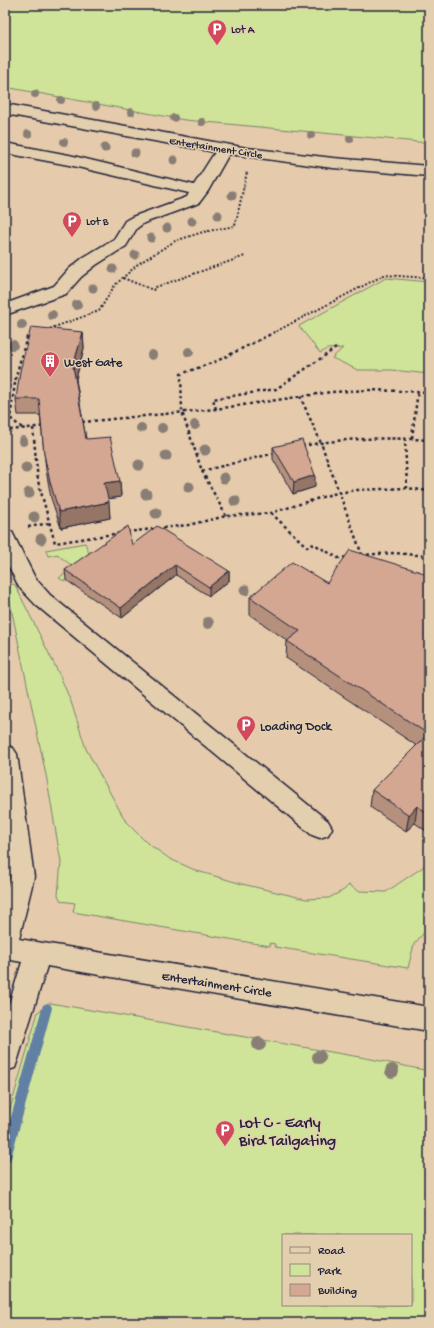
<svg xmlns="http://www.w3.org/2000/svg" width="434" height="1328" viewBox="0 0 434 1328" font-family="'Gochi Hand',sans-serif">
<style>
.green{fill:#cfe498;stroke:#78836a;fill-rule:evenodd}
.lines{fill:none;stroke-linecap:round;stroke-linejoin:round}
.stream{fill:#6280a3;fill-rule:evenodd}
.minor-casing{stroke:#22223b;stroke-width:3}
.path-far1{stroke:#22223b;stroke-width:2;stroke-dasharray:2 2;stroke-linecap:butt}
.path{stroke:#22223b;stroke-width:2.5;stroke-dasharray:3 3;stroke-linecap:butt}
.minor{fill:#e3cfae;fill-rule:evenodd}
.tree{fill:#887e75}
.wall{fill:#b5907d;stroke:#22223b}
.shaded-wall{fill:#947566;stroke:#22223b}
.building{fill:#d3a791;stroke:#22223b}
.labels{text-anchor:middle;stroke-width:3;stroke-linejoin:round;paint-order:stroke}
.far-poi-label{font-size:11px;fill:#22223b;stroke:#e3cfae;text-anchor:start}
.far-street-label{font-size:11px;fill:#22223b;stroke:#e3cfae}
.poi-label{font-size:13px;fill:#22223b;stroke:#e3cfae;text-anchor:start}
.street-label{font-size:13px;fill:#22223b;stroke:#e3cfae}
.near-poi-label{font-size:16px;fill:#22223b;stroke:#e3cfae;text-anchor:start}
</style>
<rect width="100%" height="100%" fill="#e5cbab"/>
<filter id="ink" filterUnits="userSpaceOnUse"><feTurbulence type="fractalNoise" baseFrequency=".025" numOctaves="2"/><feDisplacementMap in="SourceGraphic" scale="8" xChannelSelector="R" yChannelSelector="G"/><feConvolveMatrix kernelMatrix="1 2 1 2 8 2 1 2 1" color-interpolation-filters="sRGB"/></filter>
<g filter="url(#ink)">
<g class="green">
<path d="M5,5h424v138l-244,-23 -180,-33z"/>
<path d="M386,278l43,4v92l-37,-4h-34l-26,-12 11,-10 -16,1 -7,4 -21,-27z"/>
<path d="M85,543l7,18 -28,20 -5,-3 15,-11 -15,-11 -1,-2 -10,2 -2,-6z"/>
<path d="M12,584l3,1 46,93 10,24 15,47 40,73 21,21 23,16 27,12 45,13 64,15 23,-1 15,-8 5,-5 9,6 28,1 40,-27 3,2v60l-15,17 -6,24 -133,-21v-3l-5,-1v3l-197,-34 2,-9 -14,-2 -3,-6 3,-33 -14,-82 -40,-192z"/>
<path d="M50,1003l321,56 58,12v252h-424v-196l33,-115zM283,1235h128v70h-128z"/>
</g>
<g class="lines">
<path class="stream" d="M47,1003l4,2 1,3 -41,150 -2,4 -4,2v-26l37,-130 1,-3z"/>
<defs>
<g id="minor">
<path d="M5,104l242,44 86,10 96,8v10l-96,-8 -104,-14 -21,37 -9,12 -55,20 -7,5 -11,18 -30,19 -15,12 -15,17 -61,21v-11l49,-18 15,-17 15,-12 30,-18 11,-18 7,-4 55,-20 2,-4 -120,-28 -64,-12v-10l64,12 125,30 21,-33 -210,-38z"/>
<path d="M5,530l7,2 23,46 15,17 278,226 4,7 -4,7 -8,3 -8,-3 -276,-230 -17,-18 -14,-28z"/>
<path d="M5,745l8,3 4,6 17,123 -15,62 410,68v24l-382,-65 -29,93 -3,9 -10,3v-54l17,-55 -17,-3v-63l5,-19 -5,-35z"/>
</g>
</defs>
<use href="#minor" class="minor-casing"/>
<g class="path-far1">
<path d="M123,278l30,12 3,-3 89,-31"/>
<path d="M46,330l53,-19 16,-26 23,-21 37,-23 28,-9 32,-6 12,-54"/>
<path d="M273,333l111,-58 45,3"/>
</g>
<g class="path">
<path d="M300,396l21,47 41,112"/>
<path d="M216,409l-3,-10 63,-10 60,-41"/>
<path d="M82,422l134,-13 115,-17 39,-2 59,2"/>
<path d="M22,428l-12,-10 6,-42 11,-39 3,-2"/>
<path d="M33,428l5,53 17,62 65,-10"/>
<path d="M5,434l6,-4 34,-4"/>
<path d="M405,438l2,50"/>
<path d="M412,438l6,-48"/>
<path d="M302,446c42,-8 84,-9 127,-6"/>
<path d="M202,471l73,-18"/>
<path d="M271,513l36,34 7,-3 24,14 10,-1"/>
<path d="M226,516l-24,-45 -20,-59 -1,-38 36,-13 58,-29"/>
<path d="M28,527l22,-4"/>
<path d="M127,532l61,-7 38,-9 45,-3 61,-19 25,-4 50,-2 22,3"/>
<path d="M361,555l34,-2 34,3"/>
</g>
<use href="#minor" class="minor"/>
</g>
<g class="tree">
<circle cx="35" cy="94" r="4"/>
<circle cx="61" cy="100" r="4"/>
<circle cx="96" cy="106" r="4"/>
<circle cx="131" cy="112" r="4"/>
<circle cx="174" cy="118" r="4"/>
<circle cx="202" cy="122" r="4"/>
<circle cx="28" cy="134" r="4"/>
<circle cx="311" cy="135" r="4"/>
<circle cx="350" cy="139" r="4"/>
<circle cx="64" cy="142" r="4"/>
<circle cx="105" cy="148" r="4.5"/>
<circle cx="135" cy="153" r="4.5"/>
<circle cx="174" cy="160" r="4.5"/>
<circle cx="232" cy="195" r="4.5"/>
<circle cx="218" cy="215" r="4.5"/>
<circle cx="192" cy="221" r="4.5"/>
<circle cx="167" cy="228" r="4.5"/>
<circle cx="151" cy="238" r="4.5"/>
<circle cx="135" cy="255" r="4.5"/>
<circle cx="113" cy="269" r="4.5"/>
<circle cx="93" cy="288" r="4.5"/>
<circle cx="77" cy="305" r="5"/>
<circle cx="52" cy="315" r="5"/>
<circle cx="22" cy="325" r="5"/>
<circle cx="13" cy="345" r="5"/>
<circle cx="189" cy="352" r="5"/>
<circle cx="152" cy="355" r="5"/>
<circle cx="195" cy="425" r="5"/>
<circle cx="141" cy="428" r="5"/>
<circle cx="162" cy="428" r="5"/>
<circle cx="23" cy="441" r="5"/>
<circle cx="205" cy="450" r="5.5"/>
<circle cx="166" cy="456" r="5.5"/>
<circle cx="139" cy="465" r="5.5"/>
<circle cx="26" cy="468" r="5.5"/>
<circle cx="224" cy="478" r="5.5"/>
<circle cx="189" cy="487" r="5.5"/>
<circle cx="29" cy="493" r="5.5"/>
<circle cx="146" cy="494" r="5.5"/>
<circle cx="235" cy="501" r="5.5"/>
<circle cx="156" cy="513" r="5.5"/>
<circle cx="34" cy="517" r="5.5"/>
<circle cx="41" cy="539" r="5.5"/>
<circle cx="245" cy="590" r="5.5"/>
<circle cx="208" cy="623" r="6"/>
<circle cx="259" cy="1044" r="7"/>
<circle cx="319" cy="1057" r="7"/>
<circle cx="392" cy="1071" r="7"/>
</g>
<g class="wall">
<path d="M83,332l1,16 -8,31 10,60 34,42 1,16 -13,2 2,19 -49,10 -10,-30 -5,-28 -6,-55h-22l-2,-16z"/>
<path d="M273,447l42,40 -22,7 -20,-35z"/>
<path d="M132,545l97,26v10l-20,15 -33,-21 -54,43 -56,-38 -1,-10z"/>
<path d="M429,576v257l-14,-10 -9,8 -36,-24 2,-17 45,-44 -131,-88 1,-17h1l-38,-26v-18l77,-14z"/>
</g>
<g class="shaded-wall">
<path d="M83,332l1,16 -9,34 -2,-16z"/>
<path d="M315,475v12l-22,7 1,-12z"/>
<path d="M120,481l1,16 -16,2 -1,-16z"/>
<path d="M109,502l1,16 -49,10 -2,-16z"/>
<path d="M175,565l1,10 -54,43 -1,-10z"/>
<path d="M229,571v10l-20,15v-9z"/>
<path d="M417,806l-2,17 -9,8 3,-16z"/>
</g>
<g class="building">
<path d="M31,327l52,5 -10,34 13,73 24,-2 10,44 -16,2 5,19 -50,10 -9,-30 -6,-28 -5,-55h-23l4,-28z"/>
<path d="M302,440l13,35 -21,7 -21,-35z"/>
<path d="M128,526l4,19 25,-19 72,45 -20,16 -34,-22 -54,43 -56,-38z"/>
<path d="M350,550l71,22 8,4v238l-12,-8 -8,9 -37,-25 56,-56 -141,-93 13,-10 -50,-34 42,-35 35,21z"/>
</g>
</g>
<defs>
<symbol id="parking-pin" viewBox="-11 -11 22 30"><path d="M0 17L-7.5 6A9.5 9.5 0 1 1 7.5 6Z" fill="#d1495b" stroke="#e3cfae"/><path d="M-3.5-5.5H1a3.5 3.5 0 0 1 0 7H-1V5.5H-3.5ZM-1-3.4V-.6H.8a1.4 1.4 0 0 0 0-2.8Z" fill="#fff"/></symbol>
<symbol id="building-pin" viewBox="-11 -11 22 30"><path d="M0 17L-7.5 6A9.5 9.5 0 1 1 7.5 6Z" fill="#d1495b" stroke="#e3cfae"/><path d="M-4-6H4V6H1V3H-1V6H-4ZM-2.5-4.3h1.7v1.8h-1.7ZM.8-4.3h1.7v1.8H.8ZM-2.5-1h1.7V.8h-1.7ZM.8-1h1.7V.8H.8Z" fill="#fff"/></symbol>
</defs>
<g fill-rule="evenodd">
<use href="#parking-pin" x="206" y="18" width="22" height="30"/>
<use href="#parking-pin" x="61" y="210" width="22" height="30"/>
<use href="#building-pin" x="39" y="350" width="22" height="30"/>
<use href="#parking-pin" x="235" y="714" width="22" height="30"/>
<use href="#parking-pin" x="214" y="1119" width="22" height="30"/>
</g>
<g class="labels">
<g class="far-poi-label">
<text x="231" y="33">Lot A</text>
<text x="86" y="225">Lot B</text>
</g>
<g class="far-street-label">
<text transform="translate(216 147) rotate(9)" y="4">Entertainment Circle</text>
</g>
<g class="poi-label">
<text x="64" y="366">West Gate</text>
<text x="260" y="730">Loading Dock</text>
</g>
<g class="street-label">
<text transform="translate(217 983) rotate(9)" y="5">Entertainment Circle</text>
</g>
<g class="near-poi-label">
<text x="239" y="1127">Lot C - Early<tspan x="239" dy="18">Bird Tailgating</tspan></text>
</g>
</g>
<rect width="434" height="1328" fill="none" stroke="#e3cfae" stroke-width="20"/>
<rect x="10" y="10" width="414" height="1308" fill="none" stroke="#22223b" stroke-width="1.5" filter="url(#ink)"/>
<rect x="282" y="1234" width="130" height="72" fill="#e3cfae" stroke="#968a80"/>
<rect x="290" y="1247" width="20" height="6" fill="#e3cfae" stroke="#968a80"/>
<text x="318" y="1254" font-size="12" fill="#22223b">Road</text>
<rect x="290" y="1264" width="20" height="12" fill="#cfe498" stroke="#968a80"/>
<text x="318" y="1274" font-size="12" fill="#22223b">Park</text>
<rect x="290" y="1284" width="20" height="12" fill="#d3a791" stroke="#968a80"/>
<text x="318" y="1294" font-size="12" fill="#22223b">Building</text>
</svg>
